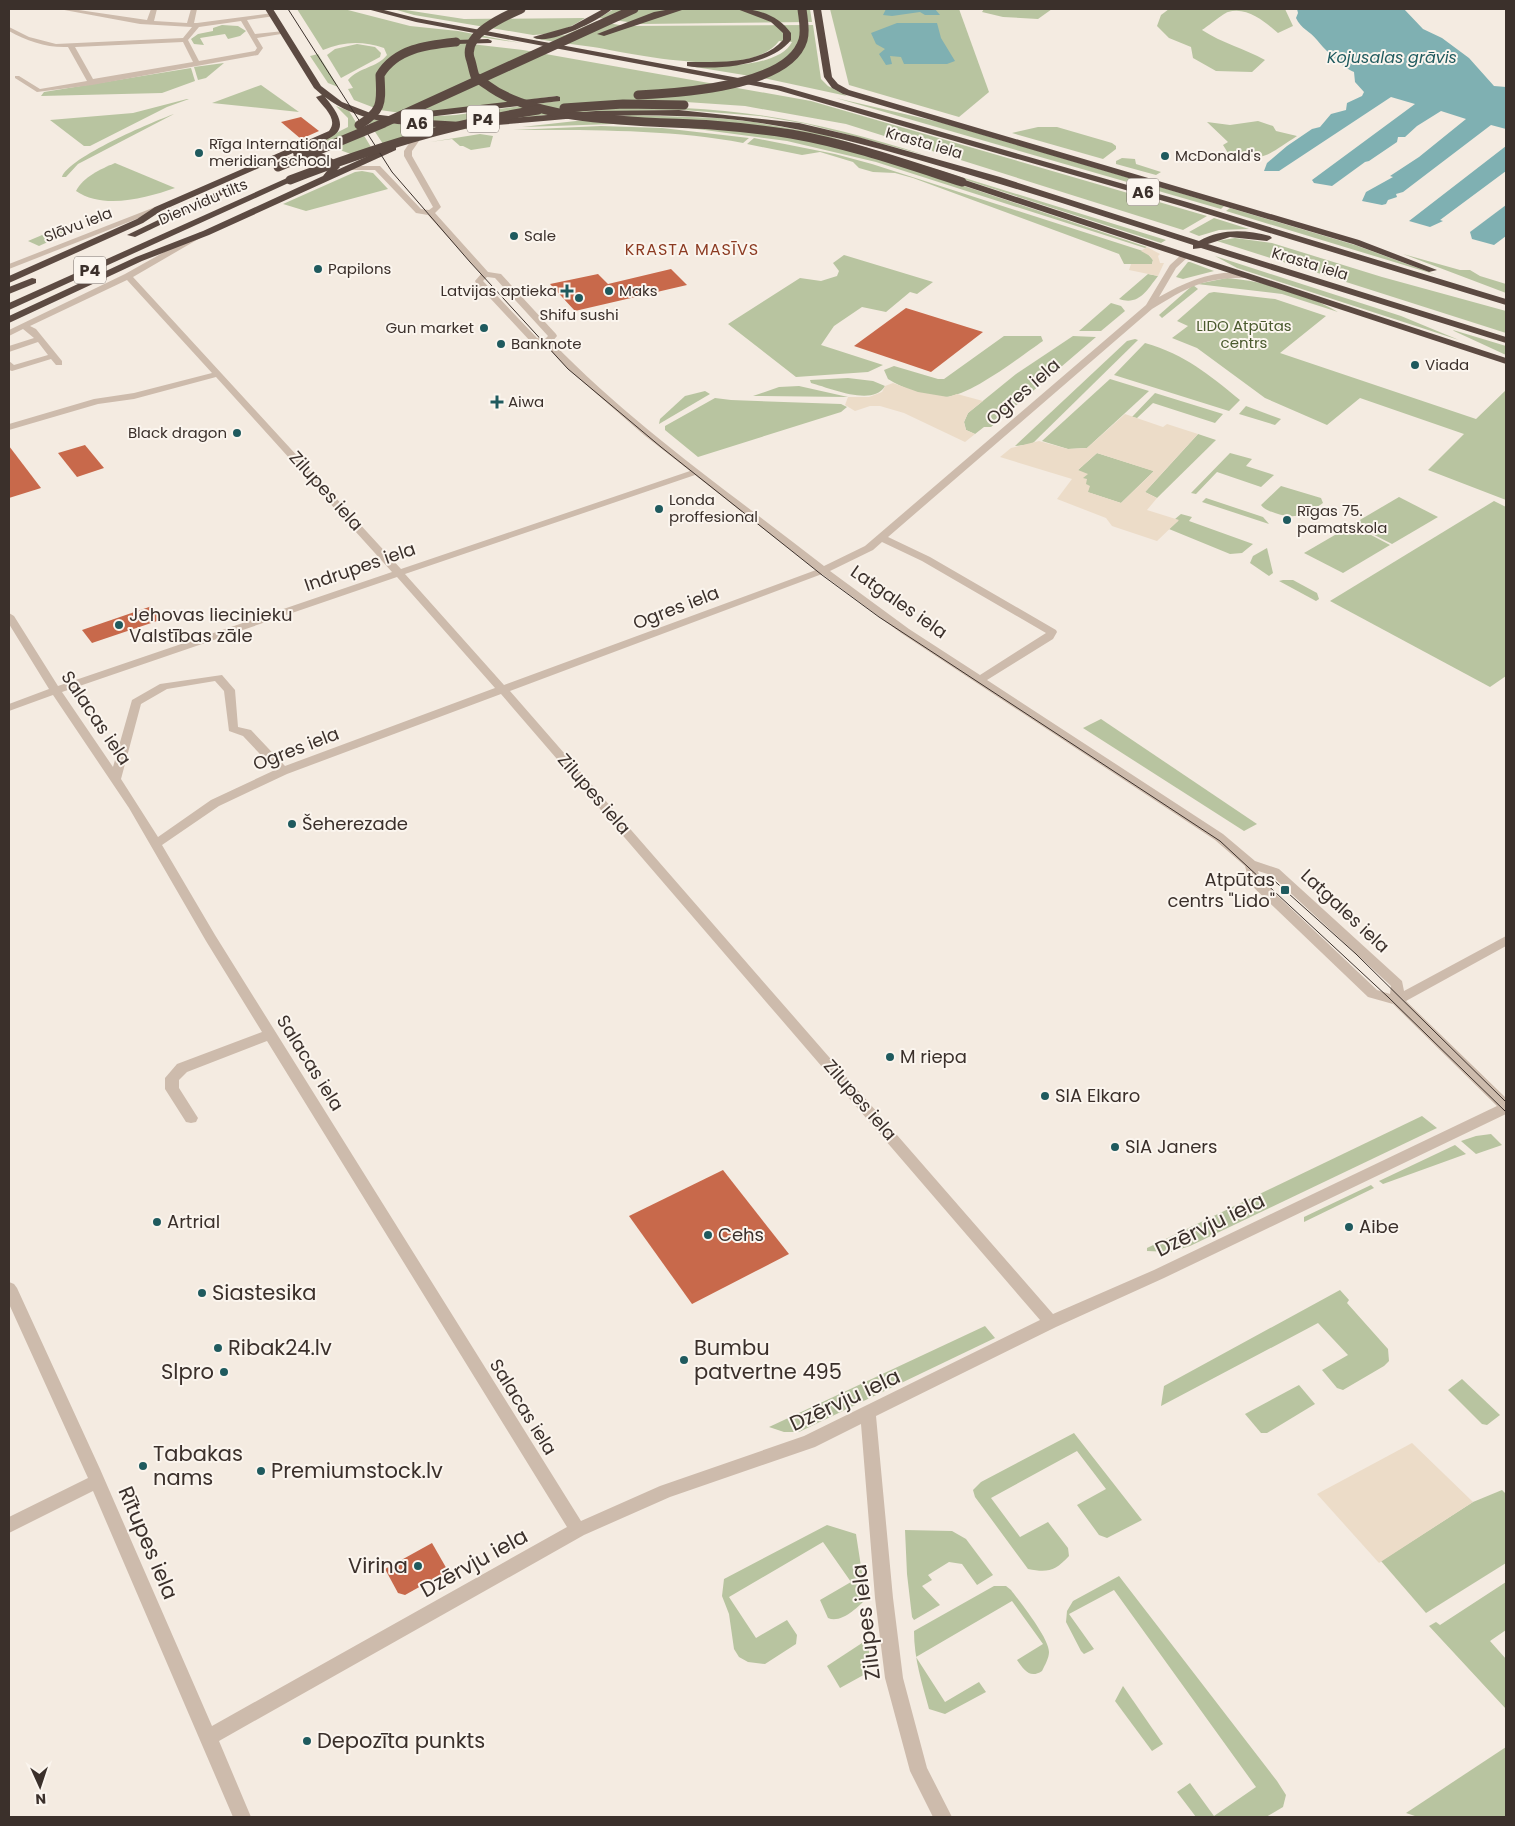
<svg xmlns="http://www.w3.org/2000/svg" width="1515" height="1826" viewBox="0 0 1515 1826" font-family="Poppins,sans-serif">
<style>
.green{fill:#b8c4a0}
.plaza{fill:#ecdcc8;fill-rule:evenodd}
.water{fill:#7fb0b2}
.building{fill:#c8694b}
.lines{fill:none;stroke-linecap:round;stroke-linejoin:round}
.minor{fill:#cdbbac;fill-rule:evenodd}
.highway{fill:#5c4a42;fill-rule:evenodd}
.tram{stroke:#3b302b;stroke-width:1}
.highway-bridge{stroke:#5c4a42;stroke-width:9}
.poi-dot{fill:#1f5a5e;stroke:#fbf5ee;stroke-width:2}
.labels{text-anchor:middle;stroke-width:4;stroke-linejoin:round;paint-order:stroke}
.far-street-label{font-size:15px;fill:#3b302b;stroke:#fbf5ee}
.far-poi-label{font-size:15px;fill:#3b302b;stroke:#fbf5ee;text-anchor:start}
.far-park-label{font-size:15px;fill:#4a5a2e;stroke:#fbf5ee}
.far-water-label{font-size:16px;font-style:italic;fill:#1f5a5e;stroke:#fbf5ee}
.shield{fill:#fbf5ee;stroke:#756b66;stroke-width:1}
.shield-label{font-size:16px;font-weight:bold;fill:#3b302b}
.far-neighbourhood-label{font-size:16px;letter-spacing:1px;fill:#8c3b22;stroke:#fbf5ee}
.street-label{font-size:18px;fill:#3b302b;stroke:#fbf5ee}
.poi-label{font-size:18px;fill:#3b302b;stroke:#fbf5ee;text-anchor:start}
.near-street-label{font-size:21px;fill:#3b302b;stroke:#fbf5ee}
.near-poi-label{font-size:21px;fill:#3b302b;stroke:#fbf5ee;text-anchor:start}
</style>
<rect width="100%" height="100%" fill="#f4ebe1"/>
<g class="green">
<path d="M297,9h47l66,17 48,5 63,12 -48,-7 -2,8 52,6 288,51 396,115 -24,14 -337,-106 -101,-18 -59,-4 -2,6c86,4 159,21 241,47l-118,-31 -47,-8 -77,-6 -102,2 -124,11 -53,-5 52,-3 102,-14 -2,-5 -108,15 -47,2 -21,-3 -26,-10 -6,-11 5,-1 -5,-8c11,-13 29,-12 39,-25l-3,-7c-21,-7 -40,-7 -61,2z"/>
<path d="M399,9l65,10 121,-1c-16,11 -32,16 -52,17l-119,-20 -17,-5z"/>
<path d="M614,9h196l2,13 -170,2 -43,-6z"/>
<path d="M830,9h129l30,83 -30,25 -110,-32z"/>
<path d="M984,9h68l-14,10 -35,-2 -21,-5z"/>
<path d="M1169,9h116l8,17 -15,7c-13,-11 -31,-27 -50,-21 -4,1 -21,15 -26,18 20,13 43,19 63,30l-13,12 -36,-1 -23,-13 -2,-11 -22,-9 -12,-12 4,-11z"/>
<path d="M597,21l28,5 188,-1 8,54 7,7 19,10 -79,-17 -79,-13c26,1 90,2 103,-24l-13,-1c-29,40 -144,13 -186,6 -20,-3 -40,-5 -60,-9l32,-3z"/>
<path d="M222,25l16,1 8,5 -6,5 -12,3 -3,-5 -25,4 4,7 -10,-1 -3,-5 7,-5 15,-3v-3z"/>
<path d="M357,44l18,3 6,6 -1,4 -39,21 -14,-23 8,-6z"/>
<path d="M318,54l19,31 1,2 -10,-4 -18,-27z"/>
<path d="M224,63l-18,15 -8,2 -4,-13z"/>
<path d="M191,68l4,13 -33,12 -121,3 3,-4z"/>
<path d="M261,85l38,27 -87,-9z"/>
<path d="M836,98l107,25 281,83 -3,3z"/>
<path d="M187,99h2l-22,8 -77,39h-6l-34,-26 83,-7z"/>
<path d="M336,106l13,5 25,41 -15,5 -41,-15 30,-15v-9z"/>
<path d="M174,114l-96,50 -12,13h-4c7,-20 90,-55 112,-63z"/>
<path d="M630,115l88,3 36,4 68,12 344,106 -5,3 -195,-63 -8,4 189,63 -2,1 -269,-86 -89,-21 -105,-14 -68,-3 -92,3z"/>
<path d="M366,118l48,9 60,1 -24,3 -65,16z"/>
<path d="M1258,121l15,5 3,5 21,5c-31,20 -32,26 -69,17l-5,-8 5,-3 -21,-20 23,3z"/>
<path d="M601,126l61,2 87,10 -6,5c-72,-14 -156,-13 -230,-13z"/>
<path d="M1038,127h19l55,16 4,3v3l-13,10 -91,-26z"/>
<path d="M480,134l13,2 -3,11 -19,3 -8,-4h-3l-8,-7 -22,3z"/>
<path d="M754,138l81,16 37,10 274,88 7,8 -1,4h-28l-5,-10 -206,-76 -18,-5 -22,-1 -14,-4 -6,-6 -33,-10 -18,3 -55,-11z"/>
<path d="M1122,158l13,1 1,5 25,8 -5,3 -40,-11v-3z"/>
<path d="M115,163l60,25c-29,10 -71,22 -99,3 7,-14 25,-22 39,-28z"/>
<path d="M362,171l11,2 15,16 -82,22 -23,-7 72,-32z"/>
<path d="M1230,208l125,37 82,30 -211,-64z"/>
<path d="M1214,218l35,11 -30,1 -20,6 -10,-4z"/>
<path d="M73,226l-3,6 -31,14 -11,-5 33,-14z"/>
<path d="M1235,238l37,5 110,34 124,34v22l-289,-92z"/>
<path d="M1403,254l57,16h10l10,6 26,8v9z"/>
<path d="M844,255l89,27 -16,12 -7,-2 -24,20 -24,-5 -28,19 -13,19 62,20 -15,7 -72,5 -68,-53 72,-46 21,3 16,-5 2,-5 -6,-8z"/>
<path d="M1215,256l186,60 58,24 -222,-72z"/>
<path d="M1188,262h2l24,9 -31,8 -7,-2z"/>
<path d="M1148,274l10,2c-11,14 -19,30 -39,23z"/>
<path d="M1227,278c36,3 79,15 111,34l-56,-18 -85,-10z"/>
<path d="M1193,285l5,4 -36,29 -3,-3z"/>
<path d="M1214,292l61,7 51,17 -46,37 196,66 30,-29v110l-78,-30 36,-36 -104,-36 -33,27 -62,-27 -68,-50 -25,-10 16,-12 -11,-5 32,-28z"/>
<path d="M1111,303l10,3 4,5 -24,20h-22z"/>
<path d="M1453,330l53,16v9l-52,-24z"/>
<path d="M1004,336h37l2,5c-22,15 -71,54 -97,56 -19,1 -42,-8 -58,-18l-4,-9 10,-4 44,13h6z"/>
<path d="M1073,336l23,1 -105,90h-7l-9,7 -9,-4 -2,-8 4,-9 48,-39z"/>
<path d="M1135,339l3,1 -106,104 -17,2 112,-105z"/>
<path d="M1145,343c41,12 63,31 95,57l-11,11 -115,-36z"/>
<path d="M848,378l25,3 12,5c-12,21 -55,2 -74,-3l-1,-3z"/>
<path d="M1110,379l39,12 -62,57 -19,1 -26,-8z"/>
<path d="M799,386l49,11 -95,-1 26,-9z"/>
<path d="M705,391l5,3 -51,30 1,-5 25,-23z"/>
<path d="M1155,393l68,21 -8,9 -62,-20 -16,15 -5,-1z"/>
<path d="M715,398l16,2 110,4 6,3 -6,5 -143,45 -33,-27v-4z"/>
<path d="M1246,406l35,13 -6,6 -36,-11z"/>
<path d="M1198,434l18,6 -59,58 -12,-6z"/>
<path d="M1097,453l57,18 -33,32 -34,-11 -9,-22z"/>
<path d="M1230,453l22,6 -6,7 28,9 -13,12 -44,-15 -21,22 -5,-1z"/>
<path d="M1281,486l40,12 2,5c-18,12 -27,17 -48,10 -6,-2 -10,-3 -14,-8z"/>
<path d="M1399,497l39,20 -46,27 -39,-20z"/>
<path d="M1206,498l57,19 6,7 -67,-22z"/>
<path d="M1494,501l12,6v169l-16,11 -160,-86z"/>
<path d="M1181,514l11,3 -3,4 64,23 -11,9 -12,1 -61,-25 9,-8 -3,-2z"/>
<path d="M1352,525l38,20 -47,28 -39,-20z"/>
<path d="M1267,548l6,25 -4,3 -19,-13 3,-7z"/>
<path d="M1283,580h10l24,13 2,6 -3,2 -37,-20z"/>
<path d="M1101,719l156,105 -13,7 -161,-103z"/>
<path d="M1422,1116l15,12 -247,118 -19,6 -24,-1v-3z"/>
<path d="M1491,1134l11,11 -26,9 -15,-13 15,-5z"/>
<path d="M1455,1145l11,9 -83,30 -4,-3z"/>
<path d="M1371,1185l3,3 -70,34v-5z"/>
<path d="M1340,1290l9,10 -2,3 41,46 1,12 -5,5 -41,24 -6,-2 -15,-18 26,-15 -30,-32 -157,83 3,-20z"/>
<path d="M985,1326l10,12 -196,94h-15l-15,-5z"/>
<path d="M1462,1379l38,36 -13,10 -5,-1 -34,-34z"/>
<path d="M1299,1385l16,19 -48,29h-6l-16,-19z"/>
<path d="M1074,1433l68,87 -35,18 -8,-3 -22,-30 29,-16 -29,-38 -86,47 29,39 28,-15 20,26 1,8c-14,15 -21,17 -41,13l-53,-72 -2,-7 8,-8z"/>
<path d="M1502,1490l4,4v69l-80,50 -45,-52 92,-59z"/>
<path d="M827,1525l29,9 10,65c-8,8 -25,25 -38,19l-8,-18 31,-18 -28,-40 -94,55 27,41 31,-18 10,15 -1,9 -31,20 -17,-2 -9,-5 -5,-8 -5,-35 -7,-18 2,-17z"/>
<path d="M905,1530l47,1 14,8 27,36 -16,10 -15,-21 -13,-2 -21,13 4,5 -10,6 18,19 -26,15 -2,-3 -5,-43z"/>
<path d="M1119,1576l158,205 9,14 -3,12 -17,10h-70l-19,-25 13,-9 24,33 42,-29 -142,-197 -45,24 25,35 -10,5 -3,-3 -15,-29 1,-11 6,-10z"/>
<path d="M1506,1582v48l-16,11 16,18v50l-77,-83 7,-4 4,3z"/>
<path d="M994,1586h12l5,4c9,12 38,48 38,62 0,6 -4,13 -7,19 -12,8 -18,-1 -25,-11l26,-16 -31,-43 -96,56 29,45 34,-20 7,10 -41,22 -16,-5c-7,-26 -15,-50 -15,-78z"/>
<path d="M862,1643l7,6v23l-29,16 -13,-22z"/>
<path d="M1123,1686l40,58 -11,7 -37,-50z"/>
<path d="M1506,1747v70h-88l-12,-4z"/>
</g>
<g class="plaza">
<path d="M1147,247l13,7 -2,2 2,7h4l-6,13 -29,-6 2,-6h21l1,-4 -3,-4 -9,-5z"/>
<path d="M893,383l25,9 30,5 9,-3 26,7 -15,12 -4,9 2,8 9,4 -10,8 -61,-29 -24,-7h-10l-15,5 -10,-6 3,-8h21l13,-5 3,-6z"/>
<path d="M1125,414l38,13 4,-3 31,10 -53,58 12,6 -10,12 32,10 -22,21 -45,-15 -6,-8 -49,-19 15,-20 -72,-22 11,-9 28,-7 29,8 19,-1zM1097,453l56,18v1l-32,31 -33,-11 2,-6 -4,-2 1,-5 -4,-1 5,-4 -10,-4z"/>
<path d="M1412,1443l61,59 -94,61 -62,-69z"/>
</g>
<g class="water">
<path d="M886,9h49l5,6h-15l-5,-3 -28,4 -9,-1z"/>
<path d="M1297,9h107l19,20 19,9 27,20 25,28 12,1v42l-15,-4 -88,67 -7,2 1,3 -9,3 -2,4 -4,1 -20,-4 4,-9 27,-15 -3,-1 29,-19 47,-38 -25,-8 -24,15 -12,11h-7l-1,5 -28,19 -4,1 -33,24 -18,-3 -2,-3 103,-76 -24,-7 -112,74h-15l3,-8 20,-17 25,-17 8,-2 11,-13 15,-4 1,-7 15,-7 2,-4 -9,-10 -1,-10c-11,-4 -30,-23 -37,-32 -7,-9 -16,-11 -21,-22l2,-5z"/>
<path d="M897,23h40l4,15 14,23 -8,3h-43l-3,-7 -11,-1 2,8 -6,1 -7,-11 6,-5 -9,-5 -5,-11z"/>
<path d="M1506,146v25l-66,49 3,1 -13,6 -21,-6z"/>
<path d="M1506,205v31l-12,9 -22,-6 -2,-7z"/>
</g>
<g class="building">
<path d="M301,117l18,14 -18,8 -20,-17z"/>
<path d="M671,269l16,16 -112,26 -25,-27 48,-10 10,10z"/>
<path d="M906,308l77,24 -52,40 -77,-26z"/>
<path d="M85,445l19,23 -27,9 -19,-24z"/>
<path d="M9,446l32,42 -32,10z"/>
<path d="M152,606l11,13 -71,24 -10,-13z"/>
<path d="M723,1170l66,84 -97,50 -63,-88z"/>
<path d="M432,1543l16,28 -43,24 -7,-2 -13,-24z"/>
</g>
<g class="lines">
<g class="minor">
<path d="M59,9h13l75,11 4,-11h6l-3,12 33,2 4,-14h6l-3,14h3l76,-10 3,2 -1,1 -28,4 8,14 29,-3 3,2 -30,5 6,10 -5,7 -166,30 -55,7 -22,-14v-2h4l21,13 47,-8 -19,-34c-21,1 -41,-6 -59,-16v-4l20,10 27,7 127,-6 9,-11 -52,-3zM241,21l16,27 -2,3 -56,10 -11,-21 11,-13zM183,42l10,20 -100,17 -18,-32z"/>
<path d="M412,139l7,2 -7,10v5l29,51 -6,6 53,59 13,2 55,60 1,2 -5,6c81,84 180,152 272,224l41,-20 281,-241 24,-40 12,-11 7,2 -13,12 -17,29c28,-16 58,-29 91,-23l1,2 -4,2c-43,-1 -59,9 -95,31l-264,228 42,20 126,73 1,2 -4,7 -66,41 236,154 32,27 24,8 123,112 2,10 102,-55v10l-100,55 100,97v16l-342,164 -108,49 -180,89 17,182 10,80 24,90 25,49h-19l-23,-46 -25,-93 -10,-80 -14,-174 -46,23 -145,50 -86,38 -365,206 32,76h-18l-140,-326 -84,42v-16l79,-39 -79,-174v-22l5,2 3,4 83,181 112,257 355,-199 -300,-486 -80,31 -8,8v8l19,30 -2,4 -5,1 -5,-1 -21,-33v-11l12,-14 85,-32 -56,-91 -77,-133 -76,-113 -44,16v-7l40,-15 -40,-65v-11l5,3 44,70 334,-114 -176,-195 -82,22 -36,5 -89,26v-6l85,-25 40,-6 78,-20 -85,-93 -97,46 6,3 26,32v4h-6l-5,-6 -39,12 -3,-1v-9l5,4 34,-10 -10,-13 -29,10v-6l25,-8 -11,-9 -14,7v-6l116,-56 75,-42 7,2 -74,43 268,292 289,-98 -46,-36 -76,-66 -24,-25 -13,-2 -55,-59 -1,-2 6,-7 -53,-59 -12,-2 -41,-43h-28l-4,-2 4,-2h33l41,43 8,1 4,-3 -29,-51v-5zM487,277l8,1 53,58 -3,3 -8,-1 -54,-57zM695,475l121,95 -312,115 -99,-111zM882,542l40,19 124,72 -66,42 -71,-46 -79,-58 43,-21zM822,574l79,59 314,207 30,26 5,18 118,113 25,7 104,102 -343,164 -101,44 -543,-623zM397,577l98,111 -210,78 -34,-36 -13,-3 -3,-37 -13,-15 -62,9 -28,16 -19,67 -51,-75zM215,681l9,10 5,40 14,5 32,34 -64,30 -53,37 -37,-58 20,-75 26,-15zM501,694l539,626 -236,116 -144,50 -79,35 -366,-586 -53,-90 57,-39 68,-32zM1258,871l13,4 120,111 -1,8 -13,-4 -117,-111z"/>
<path d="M155,207l7,2 -153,60v-5z"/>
</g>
<g class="highway">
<path d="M265,9h8l48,77 21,16 31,12 38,5 51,3 134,-11 83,-1 120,13 59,14 142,40 199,64c23,-13 47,-11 71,-5l2,2 -5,3 -37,-4 -22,7 298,93v6l-305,-95 -8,1v-4c-91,-29 -182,-59 -274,-85 -79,-23 -159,-43 -242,-44 -27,-1 -54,-1 -81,1 -76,3 -207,30 -271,-20 33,39 6,40 -27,54 16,0 32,1 42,16l-3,3 53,-24h6v4l-187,85 -67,26 -133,62v-7l127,-59 67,-26 120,-55 7,-9c-10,-12 -23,-9 -36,-11l-1,-3 -132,58 -18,12 -134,60v-7l128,-57 18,-12 174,-76c10,-12 -6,-24 -13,-34l6,-2 -8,-7z"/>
<path d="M367,9h13l36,9 365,68 406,116 319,97v6l-325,-99 -404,-116 -361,-68z"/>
<path d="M603,9h9c-12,11 -65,38 -79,28l39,-11z"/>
<path d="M671,9h14l-81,27 -7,-2 57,-22z"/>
<path d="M737,9c21,-1 42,7 54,24v7c-19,25 -75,31 -104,26v-4h3c30,0 72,2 93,-22v-7l-12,-11z"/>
<path d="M813,9h8l11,68 6,7 11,6 510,150 78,30 -8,2 -76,-28 -510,-150 -11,-6 -8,-11z"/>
<path d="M488,39l4,2 -1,2 -35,1 -4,-2 4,-2z"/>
<path d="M557,96l3,1v4l-140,17 -4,-3 4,-3z"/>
<path d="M287,178l8,2 -286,130v-7z"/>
<path d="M962,179l544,179v6l-547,-180 -2,-2z"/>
<path d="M235,183l8,2 -108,52 -8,-2z"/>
<path d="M32,278l4,1v4l-27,11v-7z"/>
</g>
<g class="tram">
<path d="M288,9l104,163 78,90 98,107 93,78 161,128 57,42 341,224 168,156 118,115"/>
<path d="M1269,876l87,78 150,148"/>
</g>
<g class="highway-bridge">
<path d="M521,9c-16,7 -58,25 -51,49 2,5 3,13 5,18 3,3 9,7 12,9 51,39 162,36 225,40 26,2 53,5 79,9 58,10 115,30 171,48"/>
<path d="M638,95c41,-2 151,-8 165,-55 3,-10 0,-21 -1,-31"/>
<path d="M564,108l59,-4 61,1"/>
<path d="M359,125c25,-15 22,-24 21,-50 16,-27 48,-30 76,-33"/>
<path d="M278,167l106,-44 250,-114"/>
<path d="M290,180c81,-31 162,-57 248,-70"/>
</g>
</g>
<g class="poi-dot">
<circle cx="199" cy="153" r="5"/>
<circle cx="1165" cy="156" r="5"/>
<circle cx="514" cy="236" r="5"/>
<circle cx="318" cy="269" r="5"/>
<path d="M564.5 283.5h5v5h5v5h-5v5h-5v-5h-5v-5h5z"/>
<circle cx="609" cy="291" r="5"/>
<circle cx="579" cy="298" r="5"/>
<circle cx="484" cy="328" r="5"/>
<circle cx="501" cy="344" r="5"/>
<circle cx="1415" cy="365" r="5"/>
<path d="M494.5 394.5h5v5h5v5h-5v5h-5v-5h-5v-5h5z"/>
<circle cx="237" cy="433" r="5"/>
<circle cx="659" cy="509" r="5"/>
<circle cx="1287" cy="520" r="5"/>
<circle cx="119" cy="625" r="5"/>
<circle cx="292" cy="824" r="5"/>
<rect x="1280" y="885" width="10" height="10" rx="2.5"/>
<circle cx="890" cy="1057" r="5"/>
<circle cx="1045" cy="1096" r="5"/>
<circle cx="1115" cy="1147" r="5"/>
<circle cx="157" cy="1222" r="5"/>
<circle cx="1349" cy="1227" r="5"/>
<circle cx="708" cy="1235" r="5"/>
<circle cx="202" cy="1293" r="5"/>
<circle cx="218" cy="1348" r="5"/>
<circle cx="684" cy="1360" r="5"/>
<circle cx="224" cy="1372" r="5"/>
<circle cx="143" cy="1466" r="5"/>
<circle cx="261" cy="1471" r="5"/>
<circle cx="418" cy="1566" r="5"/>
<circle cx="307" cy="1741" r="5"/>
</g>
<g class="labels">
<g class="far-street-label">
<text transform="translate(924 143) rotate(16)" y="5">Krasta iela</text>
<text transform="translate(203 202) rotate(-23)" y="5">Dienvidu tilts</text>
<text transform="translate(78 225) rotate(-21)" y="5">Slāvu iela</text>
<text transform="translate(1310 264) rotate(17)" y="5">Krasta iela</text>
</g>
<g class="far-poi-label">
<text x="209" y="149">Rīga International<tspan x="209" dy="17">meridian school</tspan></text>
<text x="1175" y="161">McDonald's</text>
<text x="524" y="241">Sale</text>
<text x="328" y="274">Papilons</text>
<text x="557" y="296" text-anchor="end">Latvijas aptieka</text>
<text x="619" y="296">Maks</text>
<text x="579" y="320" text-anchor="middle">Shifu sushi</text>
<text x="474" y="333" text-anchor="end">Gun market</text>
<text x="511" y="349">Banknote</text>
<text x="1425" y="370">Viada</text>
<text x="508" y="407">Aiwa</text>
<text x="227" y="438" text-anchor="end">Black dragon</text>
<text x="669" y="505">Londa<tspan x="669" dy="17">proffesional</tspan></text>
<text x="1297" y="516">Rīgas 75.<tspan x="1297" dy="17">pamatskola</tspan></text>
</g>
<g class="far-park-label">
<text x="1244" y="331">LIDO Atpūtas<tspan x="1244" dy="17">centrs</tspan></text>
</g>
<g class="far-water-label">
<text x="1392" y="63">Kojusalas grāvis</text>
</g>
<g class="shield">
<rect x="467" y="105.5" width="32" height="27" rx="4"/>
<rect x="401" y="109.5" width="32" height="27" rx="4"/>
<rect x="1127" y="178.5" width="32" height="27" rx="4"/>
<rect x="74" y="256.5" width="32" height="27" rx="4"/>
</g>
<g class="shield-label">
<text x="483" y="125">P4</text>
<text x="417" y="129">A6</text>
<text x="1143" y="198">A6</text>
<text x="90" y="276">P4</text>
</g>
<g class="far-neighbourhood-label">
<text x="692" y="255">KRASTA MASĪVS</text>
</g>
<g class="street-label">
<text transform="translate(1023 392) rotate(-41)" y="6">Ogres iela</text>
<text transform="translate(326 491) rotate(48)" y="6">Zilupes iela</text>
<text transform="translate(360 567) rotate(-19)" y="6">Indrupes iela</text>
<text transform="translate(899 602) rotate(35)" y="6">Latgales iela</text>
<text transform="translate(676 608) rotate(-21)" y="6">Ogres iela</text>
<text transform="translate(96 718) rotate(56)" y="6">Salacas iela</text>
<text transform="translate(296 749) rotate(-21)" y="6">Ogres iela</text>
<text transform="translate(594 794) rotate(49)" y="6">Zilupes iela</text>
<text transform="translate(1345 911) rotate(43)" y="6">Latgales iela</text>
<text transform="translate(310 1063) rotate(58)" y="6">Salacas iela</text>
<text transform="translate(860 1100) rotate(49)" y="6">Zilupes iela</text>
<text transform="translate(523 1407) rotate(58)" y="6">Salacas iela</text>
</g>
<g class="poi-label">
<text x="129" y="621">Jehovas liecinieku<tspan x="129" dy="21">Valstības zāle</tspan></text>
<text x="302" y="830">Šeherezade</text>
<text x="1275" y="886" text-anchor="end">Atpūtas<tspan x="1275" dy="21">centrs "Lido"</tspan></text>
<text x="900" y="1063">M riepa</text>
<text x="1055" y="1102">SIA Elkaro</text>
<text x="1125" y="1153">SIA Janers</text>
<text x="167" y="1228">Artrial</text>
<text x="1359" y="1233">Aibe</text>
<text x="718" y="1241">Cehs</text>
</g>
<g class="near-street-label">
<text transform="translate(1210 1225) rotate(-26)" y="7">Dzērvju iela</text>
<text transform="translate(845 1400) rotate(-25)" y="7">Dzērvju iela</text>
<text transform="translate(148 1543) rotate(67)" y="7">Rītupes iela</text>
<text transform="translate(474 1563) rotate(-29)" y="7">Dzērvju iela</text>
<text transform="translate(866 1622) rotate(-97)" y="7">Zilupes iela</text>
</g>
<g class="near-poi-label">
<text x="212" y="1300">Siastesika</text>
<text x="228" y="1355">Ribak24.lv</text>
<text x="694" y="1355">Bumbu<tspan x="694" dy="24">patvertne 495</tspan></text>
<text x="214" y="1379" text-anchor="end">Slpro</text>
<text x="153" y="1461">Tabakas<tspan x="153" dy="24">nams</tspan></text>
<text x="271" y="1478">Premiumstock.lv</text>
<text x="408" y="1573" text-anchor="end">Virina</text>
<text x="317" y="1748">Depozīta punkts</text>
</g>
</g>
<rect width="1515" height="1826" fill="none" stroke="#3b302b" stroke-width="20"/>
<g transform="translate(40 1786) rotate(177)" stroke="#fbf5ee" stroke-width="4" paint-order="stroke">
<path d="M0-4L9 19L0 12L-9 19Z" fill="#3b302b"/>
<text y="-8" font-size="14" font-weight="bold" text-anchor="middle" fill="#3b302b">N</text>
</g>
</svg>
